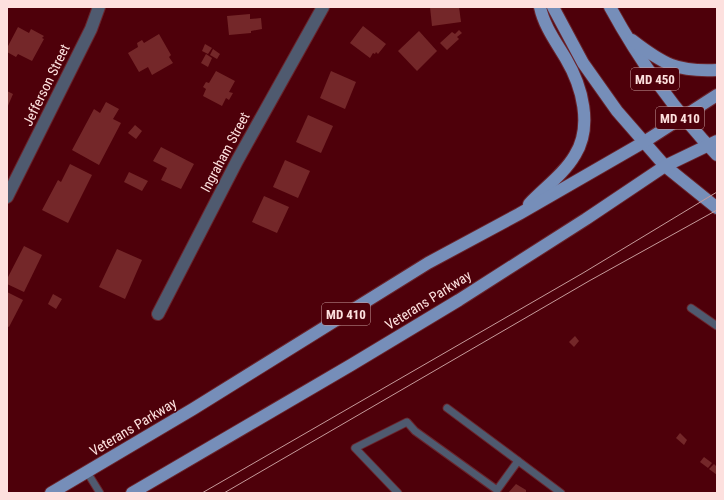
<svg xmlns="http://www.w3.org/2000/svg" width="724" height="500" viewBox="0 0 724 500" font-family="'Roboto Condensed',sans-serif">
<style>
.building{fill:#742729}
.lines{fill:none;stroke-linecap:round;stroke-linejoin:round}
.lane-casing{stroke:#6a242c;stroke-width:9}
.street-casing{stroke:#6a242c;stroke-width:14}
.primary-casing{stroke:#6a242c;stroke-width:14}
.lane{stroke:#4f5a6f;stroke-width:7}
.street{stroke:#4f5a6f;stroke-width:12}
.primary{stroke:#768eb9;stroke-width:12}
.tram{stroke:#c69a9b;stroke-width:1}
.labels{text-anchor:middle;stroke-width:3;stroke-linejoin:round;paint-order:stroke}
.shield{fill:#4e000a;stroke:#c89d9e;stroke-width:1}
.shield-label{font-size:13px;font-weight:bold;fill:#fde0de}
.street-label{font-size:14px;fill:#fde0de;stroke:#4e000a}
</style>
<rect width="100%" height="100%" fill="#4e000a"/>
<g class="building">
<path d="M430,7h29l2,15 -29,4z"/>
<path d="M250,14v5l11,-1 1,11 -11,2v2l-22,2 -2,-19z"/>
<path d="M363,26l23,18 -8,10 -2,-2 -1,2 -2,-1 -3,5 -20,-15z"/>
<path d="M18,27l11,6 2,-4 13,7 -2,2 2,1 -12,22 -14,-7 -2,3 -9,-5v-4z"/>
<path d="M459,30l3,3 -5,4 2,2 -12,11 -7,-7 12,-11 3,2z"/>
<path d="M419,31l18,20 -20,20 -19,-20z"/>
<path d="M159,34l12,21 -2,2 4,6 -21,12 -4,-8 -9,5 -11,-19 10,-6 -1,-4 5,-3 2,3z"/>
<path d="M205,44l7,4 -4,6 -6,-3z"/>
<path d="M213,49l7,5 -3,5 -7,-4z"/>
<path d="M206,54l6,4 -4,9 -7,-4z"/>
<path d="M216,71l19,10 -6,11 4,1 -4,7 -3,-2 -4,8 -19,-10 3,-7 -3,-2 3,-5 3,1z"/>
<path d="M331,71l25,11 -11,27 -25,-11z"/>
<path d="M7,91l6,3 -6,14z"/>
<path d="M106,102l13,7 -6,10 8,4 -22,42 -27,-15 22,-41 6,4z"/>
<path d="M308,115l25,11 -12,27 -25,-11z"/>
<path d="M135,125l7,6 -6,8 -8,-6z"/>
<path d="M161,147l33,17 -13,25 -20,-9 6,-12 -14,-7z"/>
<path d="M285,160l25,11 -12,27 -25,-11z"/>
<path d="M70,164l22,11 -24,48 -26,-13 16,-30 3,2z"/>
<path d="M129,172l19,9 -6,10 -18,-9z"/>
<path d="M264,196l25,11 -12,26 -25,-11z"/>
<path d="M24,246l18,9 -18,37 -17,-8v-5z"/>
<path d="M117,249l25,11 -17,39 -26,-12z"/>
<path d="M7,292l16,8 -14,27 -2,-1z"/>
<path d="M53,294l9,5 -6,10 -8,-5z"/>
<path d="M575,336l4,5 -5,6 -5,-5z"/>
<path d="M680,433l7,7 -3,5 -8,-7z"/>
<path d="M704,457l8,6 -4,5 -8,-6z"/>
<path d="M714,464l3,3v8l-8,-6z"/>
<path d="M516,484l10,6v3h-18z"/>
</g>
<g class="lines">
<defs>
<g id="lane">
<path d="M691,308l26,18"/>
<path d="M447,408l114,85"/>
<path d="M87,472l13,21"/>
<path d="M398,493l-43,-45 52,-26 8,9 82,59 21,-29"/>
</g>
<g id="street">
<path d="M7,197l84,-168 8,-22"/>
<path d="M158,314l79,-153 86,-154"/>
</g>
<g id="primary">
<path d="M553,7l30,56 34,48 48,55 52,42"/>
<path d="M610,7c29,53 65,104 107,148"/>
<path d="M632,40c31,24 45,32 85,30"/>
<path d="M529,204c15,-16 35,-30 46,-49 18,-29 7,-69 -9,-96 -10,-17 -22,-33 -26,-52"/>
<path d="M51,493l142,-84 235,-146 91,-49 125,-72 73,-47"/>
<path d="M132,493l219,-128 108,-65 127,-81 79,-53 52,-25"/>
</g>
</defs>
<use href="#lane" class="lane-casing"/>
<use href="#street" class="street-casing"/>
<use href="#primary" class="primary-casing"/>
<use href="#lane" class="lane"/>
<use href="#street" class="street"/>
<use href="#primary" class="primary"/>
<g class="tram">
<path d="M202,493l381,-220 134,-81"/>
<path d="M224,493l365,-212 128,-71"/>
</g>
</g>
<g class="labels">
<g class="shield">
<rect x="631" y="68" width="48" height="22" rx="3"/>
<rect x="656" y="107" width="48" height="22" rx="3"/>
<rect x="322" y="303" width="48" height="22" rx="3"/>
</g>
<g class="shield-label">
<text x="655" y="84">MD 450</text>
<text x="680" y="123">MD 410</text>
<text x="346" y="319">MD 410</text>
</g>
<g class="street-label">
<text transform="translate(46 85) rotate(-64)" y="5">Jefferson Street</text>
<text transform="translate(225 152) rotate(-62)" y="5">Ingraham Street</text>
<text transform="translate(428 300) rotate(-32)" y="5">Veterans Parkway</text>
<text transform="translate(133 427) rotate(-31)" y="5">Veterans Parkway</text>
</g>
</g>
<rect width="724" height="500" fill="none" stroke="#fde0de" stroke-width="16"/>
</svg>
